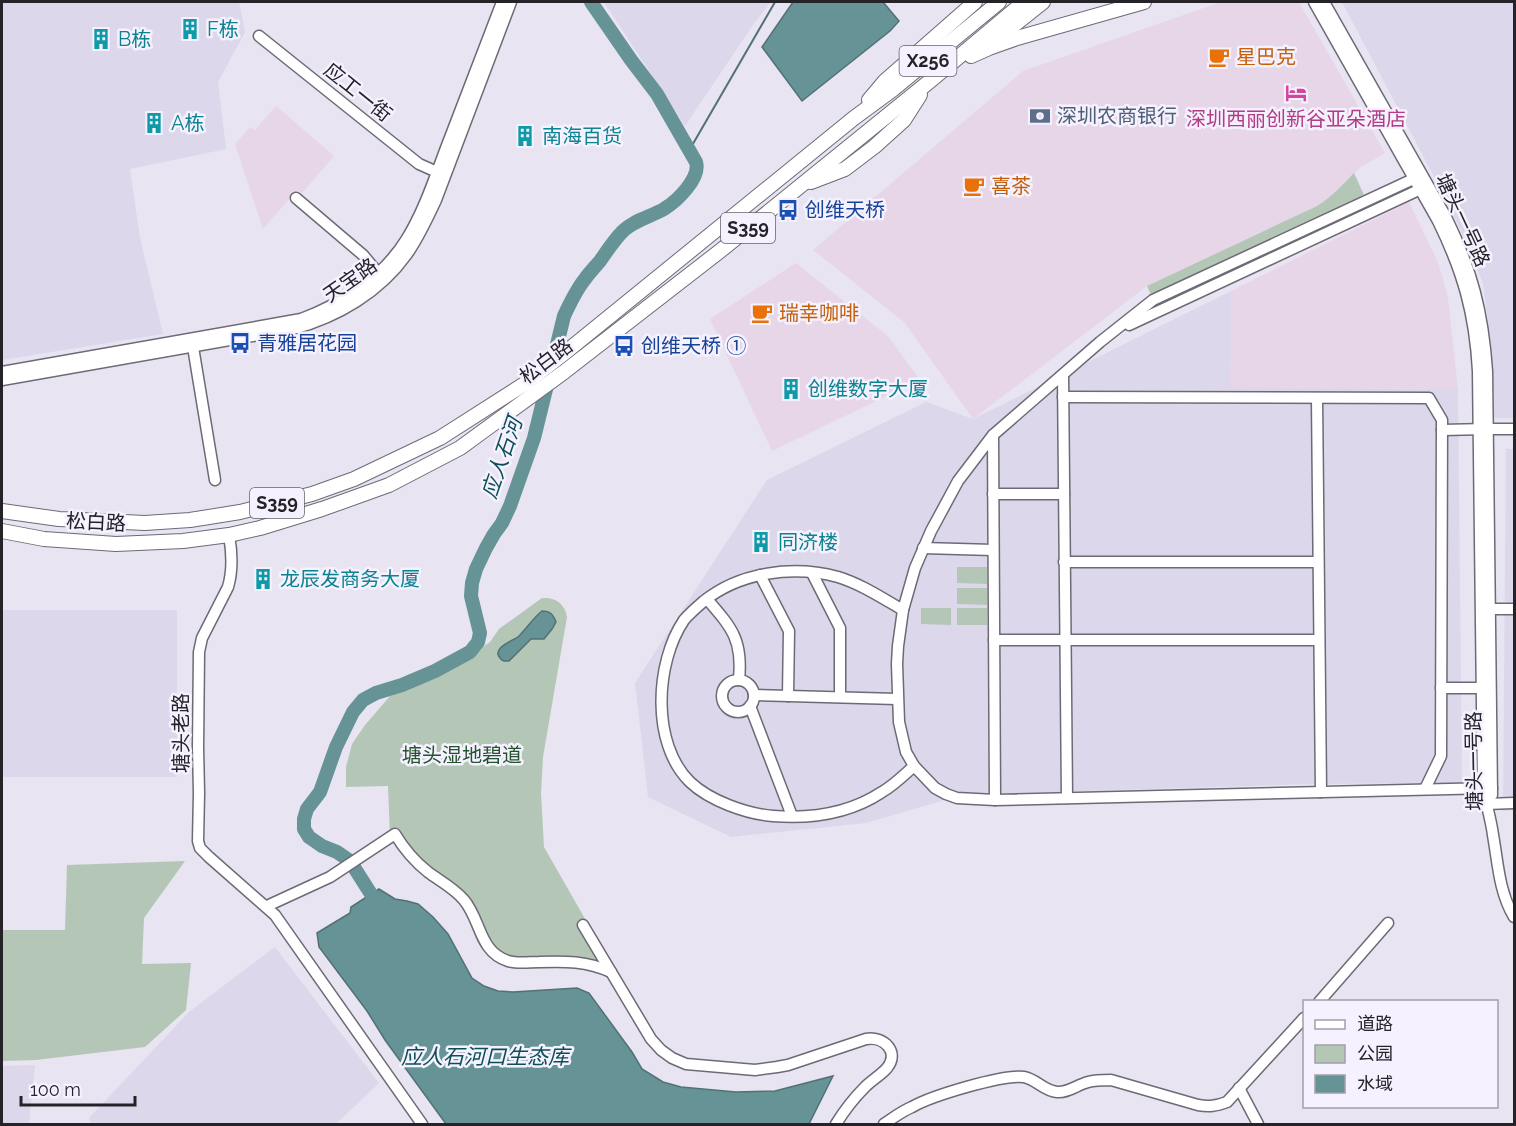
<svg xmlns="http://www.w3.org/2000/svg" width="1516" height="1126" viewBox="0 0 1516 1126" font-family="Raleway,'Noto Sans SC',sans-serif">
<style>
.commercial{fill:#e7d6e7}
.built{fill:#ddd7eb}
.green{fill:#b4c7b6}
.water{fill:#669396;stroke:#527175;stroke-width:1.5}
.lines{fill:none;stroke-linecap:round;stroke-linejoin:round}
.stream{stroke:#527175;stroke-width:2}
.river{stroke:#669396;stroke-width:14}
.minor-casing{stroke:#6d6a75;stroke-width:13}
.major-casing{stroke:#6d6a75;stroke-width:16}
.minor{stroke:#fff;stroke-width:10}
.major{stroke:#fff;stroke-width:14}
.labels{text-anchor:middle;stroke-width:5;stroke-linejoin:round;paint-order:stroke}
.shield{fill:#f5f1fe;stroke:#636168;stroke-width:1.5}
.shield-label{font-size:18px;font-weight:bold;fill:#252328}
.culture-label{font-size:20px;fill:#0d838f;stroke:#f5f1fe;text-anchor:start}
.food-label{font-size:20px;fill:#c56008;stroke:#f5f1fe;text-anchor:start}
.street-label{font-size:20px;fill:#252328;stroke:#f5f1fe}
.service-label{font-size:20px;fill:#4e5e75;stroke:#f5f1fe;text-anchor:start}
.hotel-label{font-size:20px;fill:#b23c85;stroke:#f5f1fe}
.transit-label{font-size:20px;fill:#164399;stroke:#f5f1fe;text-anchor:start}
.park-label{font-size:20px;fill:#24532e;stroke:#f5f1fe}
.water-label{font-size:21px;font-style:italic;fill:#094f54;stroke:#f5f1fe}
</style>
<rect width="100%" height="100%" fill="#e8e4f1"/>
<g class="commercial">
<path d="M1221,2h78l86,151 -24,14 -16,15 -7,10 -10,8 -11,6 -170,80 -174,133 -69,-97 -91,-72 210,-179z"/>
<path d="M276,106l58,50 -32,37 -5,-3 -34,39 -28,-85 15,-17 5,3z"/>
<path d="M1409,202l27,56 7,20 5,20 10,91 -228,-2 1,-96z"/>
<path d="M796,263l93,74 31,43 -148,71 -62,-132z"/>
</g>
<g class="built">
<path d="M2,2h237l6,30 -27,50 8,67 -96,20 10,69 23,96 -161,26z"/>
<path d="M604,2h167l-16,20 -70,104z"/>
<path d="M1342,2h172v416h-20l-2,-67 -9,-68 -18,-44 -35,-70z"/>
<path d="M1231,291l-1,96 228,2 4,394 -151,1 -349,11 -96,28 -135,14 -83,-40 -13,-114 132,-203 159,-78 47,17z"/>
<path d="M1506,449h8v361l-11,1z"/>
<rect x="2" y="610" width="175" height="167"/>
<path d="M275,947l104,136 -43,41h-245l-2,-6 100,-106z"/>
<path d="M35,1065l-6,59h-27v-58z"/>
</g>
<g class="green">
<path d="M1354,173l10,22 -213,100 -4,-9 170,-80c15,-9 25,-21 37,-33z"/>
<path d="M957,567h30v17l-30,-1z"/>
<path d="M957,588h30v17l-30,-1z"/>
<path d="M542,598c14,-1 23,6 25,19l-24,140 -2,36 3,54 72,126 -7,4 -18,-7 -19,-3 -52,2 -11,-1 -10,-4 -9,-6 -7,-8 -6,-9 -9,-24 -8,-13 -11,-10 -34,-25 -9,-10 -16,-22 -2,-51 -42,1v-20l6,-23 13,-19 25,-29 48,-19 52,-35 9,-13z"/>
<path d="M921,608h30v17l-30,-1z"/>
<rect x="957" y="608" width="30" height="17"/>
<path d="M185,861l-41,57 -2,46 49,-1 -5,47 -41,37 -109,13 -34,1v-131h63l2,-65z"/>
</g>
<g class="water">
<path d="M793,2h90l16,19 -9,10 -88,70 -40,-54z"/>
<path d="M542,611c8,0 11,3 14,11l-4,7 -8,10h-13l-22,22c-4,0 -6,1 -9,-3 -9,-10 13,-17 19,-22 8,-8 14,-18 23,-25z"/>
<path d="M379,889l16,10 12,2 11,3 15,13 15,17 24,44 12,8 14,5 15,1 64,-4 12,5 43,59 10,17 21,13 18,5 55,5 39,-1 58,-15 -24,48h-363l-61,-84 -18,-29 -48,-64 -2,-14 33,-20 1,-6z"/>
</g>
<g class="lines">
<path class="stream" d="M690,149l85,-147"/>
<path class="river" d="M371,894l-21,-33 -13,-9 -15,-6 -13,-9 -5,-8v-10l3,-10 13,-17 16,-45 17,-35 10,-12 13,-7 26,-8 33,-14 35,-19 8,-10 2,-9 -9,-37 1,-13 4,-14 10,-21 8,-14 8,-11 8,-17 24,-68 30,-122c6,-13 12,-26 21,-37 4,-6 10,-12 15,-18 7,-10 14,-21 23,-30 11,-11 27,-14 41,-22 13,-8 37,-31 32,-47l-39,-68 -26,-34 -40,-58"/>
<defs>
<g id="minor">
<path d="M1314,2l124,219c25,51 37,93 40,150l5,417c3,16 8,31 10,47 5,28 6,57 21,82"/>
<path d="M1324,2l122,215c26,53 37,95 41,154l5,424"/>
<path d="M259,36l160,128 18,8"/>
<path d="M1422,175l-269,125 -53,42 -107,93 -35,46 -27,50 -16,37 -12,42 -5,36 -1,18 2,58 7,30 8,14 21,22 11,6 11,4 38,2 497,-12"/>
<path d="M296,198l67,57 15,18"/>
<path d="M1129,325l296,-138"/>
<path d="M193,347l22,133"/>
<path d="M2,372l299,-53c41,-15 81,-41 105,-79 20,-32 31,-70 45,-105 17,-45 34,-89 51,-133"/>
<path d="M1063,375l4,423"/>
<path d="M2,380l291,-51c45,-12 87,-37 114,-75 12,-17 20,-35 29,-54l75,-198"/>
<path d="M1063,397l366,1 13,22 -1,336 -16,33"/>
<path d="M1317,398l4,394"/>
<path d="M1442,430l45,-1h27"/>
<path d="M993,435l2,365"/>
<path d="M993,494h71"/>
<path d="M229,535c3,17 4,35 -1,52l-26,51 -3,14 -1,95 1,46 -1,48 2,7 9,9 66,58 147,209"/>
<path d="M923,548l70,2"/>
<path d="M1064,562h254"/>
<path d="M812,573l28,55v69"/>
<path d="M760,575l29,56 -1,65"/>
<path d="M707,599c25,29 36,41 32,81"/>
<path d="M1485,609h29"/>
<path d="M903,610c-21,-12 -42,-26 -65,-33 -45,-12 -98,-5 -134,24 -7,6 -14,12 -20,19 -29,43 -33,124 6,162 20,19 57,32 83,34 39,3 76,-2 109,-24 12,-7 22,-17 32,-26"/>
<path d="M994,640h325"/>
<circle cx="738" cy="696" r="16"/>
<path d="M1441,688h48"/>
<path d="M754,695l143,4"/>
<path d="M750,706l42,110"/>
<path d="M1486,804l28,-1"/>
<path d="M267,906l63,-29 65,-43c9,15 19,27 33,38 12,9 26,16 36,28 17,20 15,52 44,61 10,3 21,1 31,1 26,-1 48,-1 72,10"/>
<path d="M583,925l68,114 10,11 11,8 14,6 69,6 22,-3 11,-2 78,-26c18,-3 34,13 21,29 -6,7 -15,12 -22,19 -11,11 -21,24 -29,37"/>
<path d="M1319,1002l69,-79"/>
<path d="M1239,1088l19,36"/>
<path d="M884,1124c9,-6 18,-13 28,-17 19,-11 91,-33 112,-30 12,2 20,14 33,15 11,1 20,-7 31,-10 7,-2 15,-2 23,-2l87,25c11,2 18,1 29,-3l77,-84"/>
</g>
<g id="major">
<path d="M993,42l50,-40"/>
<path d="M971,56l18,-8 28,-10 127,-36"/>
<path d="M869,100l16,-19 90,-79"/>
<path d="M811,182l34,-13 29,-22 30,-27 16,-25"/>
<path d="M2,511l57,8 86,4 45,-3 50,-8 72,-18 42,-15 86,-41 86,-55 41,-32 287,-233 38,-28 107,-88"/>
<path d="M2,531l42,8 72,5 67,-3 46,-6 31,-7 62,-19 67,-24 71,-37 104,-76 156,-121 210,-170 94,-79"/>
</g>
</defs>
<use href="#minor" class="minor-casing"/>
<use href="#major" class="major-casing"/>
<use href="#minor" class="minor"/>
<use href="#major" class="major"/>
</g>
<defs>
<symbol id="building-bare" viewBox="-9 -9 18 18"><path d="M-4-6H4V6H1V3H-1V6H-4ZM-2.5-4.3h1.7v1.8h-1.7ZM.8-4.3h1.7v1.8H.8ZM-2.5-1h1.7V.8h-1.7ZM.8-1h1.7V.8H.8Z" fill="#0f9aa8" stroke="#f5f1fe" stroke-width="2.5" paint-order="stroke"/></symbol>
<symbol id="cafe-bare" viewBox="-9 -9 18 18"><path d="M-5.5-4.5H6V0H3Q3 3.5 0 3.5H-2.5Q-5.5 3.5-5.5 0ZM3-3.2v2h1.7v-2ZM-6 4.5H4V6H-6Z" fill="#e8710a" stroke="#f5f1fe" stroke-width="2.5" paint-order="stroke"/></symbol>
<symbol id="hotel-bare" viewBox="-9 -9 18 18"><path d="M-6-4.5h1.5V1H6V5H4.5V3h-9V5H-6ZM-4 0a1.8 1.8 0 1 1 3.6 0ZM.5 0V-2.5h3Q6-2.5 6 0Z" fill="#d1479c" stroke="#f5f1fe" stroke-width="2.5" paint-order="stroke"/></symbol>
<symbol id="bank-bare" viewBox="-9 -9 18 18"><path d="M-6-4H6V4H-6ZM0-2.3a2.3 2.3 0 1 0 0 4.6a2.3 2.3 0 1 0 0-4.6Z" fill="#5c6f8a" stroke="#f5f1fe" stroke-width="2.5" paint-order="stroke"/></symbol>
<symbol id="bus-bare" viewBox="-9 -9 18 18"><path d="M-5-6H5V4H4V6H2V4H-2V6H-4V4H-5ZM-3.5-4V0h7V-4ZM-3.5 1.2v1.5H-2V1.2ZM2 1.2v1.5H3.5V1.2Z" fill="#1a4fb4" stroke="#f5f1fe" stroke-width="2.5" paint-order="stroke"/></symbol>
</defs>
<g fill-rule="evenodd">
<use href="#building-bare" x="175" y="14" width="30" height="30"/>
<use href="#building-bare" x="86" y="24" width="30" height="30"/>
<use href="#cafe-bare" x="1204" y="42" width="30" height="30"/>
<use href="#hotel-bare" x="1281" y="78" width="30" height="30"/>
<use href="#bank-bare" x="1025" y="101" width="30" height="30"/>
<use href="#building-bare" x="139" y="108" width="30" height="30"/>
<use href="#building-bare" x="510" y="121" width="30" height="30"/>
<use href="#cafe-bare" x="959" y="171" width="30" height="30"/>
<use href="#bus-bare" x="773" y="195" width="30" height="30"/>
<use href="#cafe-bare" x="747" y="298" width="30" height="30"/>
<use href="#bus-bare" x="225" y="328" width="30" height="30"/>
<use href="#bus-bare" x="609" y="331" width="30" height="30"/>
<use href="#building-bare" x="776" y="374" width="30" height="30"/>
<use href="#building-bare" x="746" y="527" width="30" height="30"/>
<use href="#building-bare" x="248" y="564" width="30" height="30"/>
</g>
<g class="labels">
<g class="shield">
<rect x="899.5" y="46" width="57" height="30" rx="4.5"/>
<rect x="721" y="213" width="54" height="30" rx="4.5"/>
<rect x="250" y="488" width="54" height="30" rx="4.5"/>
</g>
<g class="shield-label">
<text x="928" y="67">X256</text>
<text x="748" y="234">S359</text>
<text x="277" y="509">S359</text>
</g>
<g class="culture-label">
<text x="207" y="36">F栋</text>
<text x="118" y="46">B栋</text>
<text x="171" y="130">A栋</text>
<text x="542" y="143">南海百货</text>
<text x="808" y="396">创维数字大厦</text>
<text x="778" y="549">同济楼</text>
<text x="280" y="586">龙辰发商务大厦</text>
</g>
<g class="food-label">
<text x="1236" y="64">星巴克</text>
<text x="991" y="193">喜茶</text>
<text x="779" y="320">瑞幸咖啡</text>
</g>
<g class="street-label">
<text transform="translate(358 92) rotate(39)" y="7">应工一街</text>
<text transform="translate(1463 220) rotate(65)" y="7">塘头一号路</text>
<text transform="translate(350 280) rotate(-35)" y="7">天宝路</text>
<text transform="translate(546 361) rotate(-37)" y="7">松白路</text>
<text transform="translate(96 522) rotate(3)" y="7">松白路</text>
<text transform="translate(181 733) rotate(-90)" y="7">塘头老路</text>
<text transform="translate(1474 761) rotate(-91)" y="7">塘头一号路</text>
</g>
<g class="service-label">
<text x="1057" y="123">深圳农商银行</text>
</g>
<g class="hotel-label">
<text x="1296" y="126">深圳西丽创新谷亚朵酒店</text>
</g>
<g class="transit-label">
<text x="805" y="217">创维天桥</text>
<text x="257" y="350">青雅居花园</text>
<text x="641" y="353">创维天桥 ①</text>
</g>
<g class="park-label">
<text x="462" y="762">塘头湿地碧道</text>
</g>
<g class="water-label">
<text transform="translate(502 458) rotate(-71)" y="7">应人石河</text>
<text x="485" y="1064">应人石河口生态库</text>
</g>
</g>
<rect width="1516" height="1126" fill="none" stroke="#252328" stroke-width="6"/>
<rect x="1303" y="1000" width="195" height="108" fill="#f5f1fe" stroke="#a29fa8" stroke-width="1.5"/>
<rect x="1315" y="1020" width="30" height="9" fill="#ffffff" stroke="#a29fa8" stroke-width="1.5"/>
<text x="1357" y="1030" font-size="18" fill="#252328">道路</text>
<rect x="1315" y="1045" width="30" height="18" fill="#b4c7b6" stroke="#a29fa8" stroke-width="1.5"/>
<text x="1357" y="1060" font-size="18" fill="#252328">公园</text>
<rect x="1315" y="1075" width="30" height="18" fill="#669396" stroke="#a29fa8" stroke-width="1.5"/>
<text x="1357" y="1090" font-size="18" fill="#252328">水域</text>
<path d="M21 1096v9h114v-9" fill="none" stroke="#252328" stroke-width="3"/>
<text x="30" y="1096" font-size="18" fill="#252328" stroke="#f5f1fe" stroke-width="4.5" paint-order="stroke">100 m</text>
</svg>
